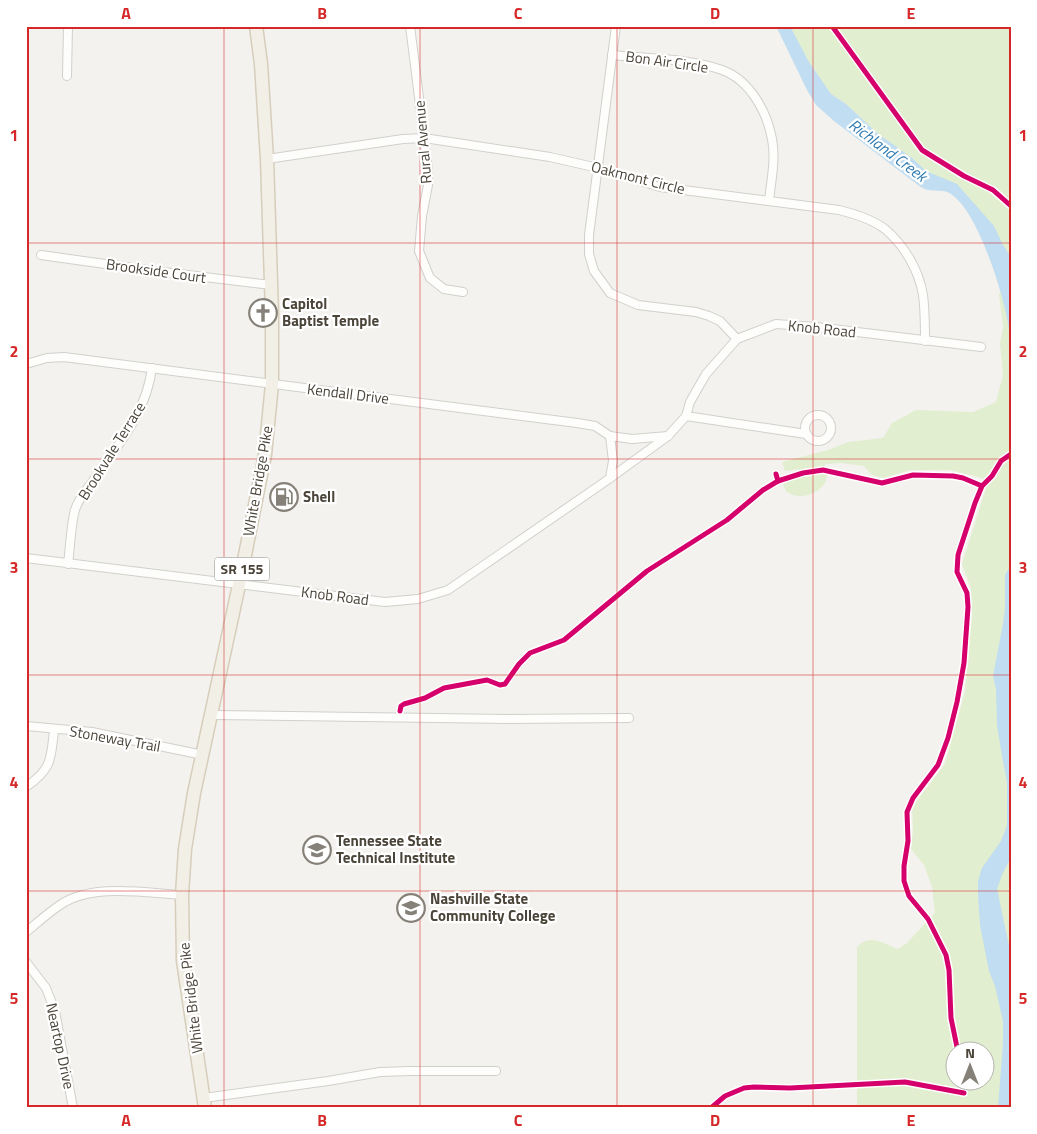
<svg xmlns="http://www.w3.org/2000/svg" width="1037" height="1134" viewBox="0 0 1037 1134" font-family="'Titillium Web',sans-serif">
<style>
.green{fill:#e1eecf;fill-rule:evenodd}
.water{fill:#c0ddf1}
.lines{fill:none;stroke-linecap:round;stroke-linejoin:round}
.minor-casing{stroke:#d2d0cb;stroke-width:10}
.primary-casing{stroke:#d6cebb;stroke-width:15}
.minor{stroke:#fdfdfc;stroke-width:8}
.primary{stroke:#f2efe6;stroke-width:12}
.cycleway-casing{stroke:#fff;stroke-width:8}
.cycleway{stroke:#d6006c;stroke-width:5}
.grid{fill:none;stroke:#d62828;stroke-width:1;stroke-opacity:0.55}
.labels{text-anchor:middle;stroke-width:4.5;stroke-linejoin:round;paint-order:stroke}
.shield{fill:#fff;stroke:#817c74;stroke-width:1}
.shield-label{font-size:14px;font-weight:bold;fill:#4b4439}
.street-label{font-size:15px;fill:#4b4439;stroke:#fff}
.poi-label{font-size:15px;font-weight:bold;fill:#4b4439;stroke:#fff;text-anchor:start}
.water-label{font-size:16px;font-style:italic;fill:#2e7ab2;stroke:#fff}
.neatline{fill:none;stroke:#d62828;stroke-width:2}
.grid-label{font-size:16px;text-anchor:middle;font-weight:bold;fill:#d62828}
</style>
<rect width="100%" height="100%" fill="#f4f2ee"/>
<path class="green" d="M790,26h221v1082h-154v-161c13,-14 26,-4 41,2l9,-6 28,-30 -3,-26 -8,-22 -13,-16 2,-20 -1,-18 4,-9 29,-38 20,-72 7,-74 -1,-29 -9,-25 24,-76 -4,-10 -32,-8h-39l-28,8 -11,-3 -8,-9 -23,-3 -16,1c1,4 2,8 2,12 -1,16 -28,27 -41,15 -1,-2 -2,-5 -3,-7l8,-3 9,-12 -15,2 -3,-9 46,-12 20,-8 35,-4 9,-15 24,-13 57,2 23,-10 7,-27 -3,-31 3,-17 -4,-32 10,-31 -15,-38 -68,-55 -14,-13 -35,-25 -31,-29 -15,-10 -22,-32zM954,1052h30v30h-30z"/>
<g class="water">
<path d="M776,26h14l19,36 22,32 15,10 31,29 35,25 14,13 31,13 37,42 9,19 8,12v100c-1,-11 -1,-23 -3,-34 -6,-33 -30,-111 -57,-129 -7,-5 -14,-2 -22,-4 -4,0 -8,-3 -11,-5l-84,-64 -18,-16 -9,-15z"/>
<path d="M1011,565v292l-9,18 -5,14 14,66v153h-13l5,-65v-22l-8,-35 -6,-15 -9,-46 -2,-31v-13l4,-13 19,-27 6,-15v-44l-5,-26 -5,-31 -1,-36 -3,-13 10,-52 2,-17v-32z"/>
</g>
<g class="lines">
<defs>
<g id="minor">
<path d="M410,26l18,143v16l-6,31 -3,35 11,27 14,11 19,3"/>
<path d="M616,26l-27,209v19l5,17 16,22 28,12 58,7 13,4 11,5 17,18"/>
<path d="M612,55c36,4 76,3 110,15 28,10 45,42 50,69 4,20 -1,42 -3,62"/>
<path d="M67,76l1,-50"/>
<path d="M267,159l136,-20 21,-1 126,19 48,11 62,19 179,23c16,4 33,9 46,19 19,16 34,41 38,66 2,15 2,30 2,46"/>
<path d="M41,255l114,16 116,14"/>
<path d="M26,364l21,-6 17,-1 513,66 18,3 15,10 22,3 36,-3"/>
<circle cx="818" cy="428" r="13"/>
<path d="M686,416l120,18"/>
<path d="M610,478l3,-17 -3,-25"/>
<path d="M26,558l359,44 33,-3 30,-9 158,-109 62,-45 18,-20 4,-14 16,-28 31,-35 39,-15 40,3 165,20"/>
<path d="M68,564c2,-14 3,-41 7,-54 3,-11 13,-22 20,-32 25,-36 51,-65 57,-110"/>
<path d="M212,715l296,4 121,-1"/>
<path d="M26,726l66,6 111,23"/>
<path d="M26,787c26,-18 25,-28 28,-57"/>
<path d="M26,932c11,-9 22,-19 34,-27 32,-22 85,-12 122,-10"/>
<path d="M26,962l20,26 9,23 18,97"/>
<path d="M204,1098l124,-17 52,-9 30,-1h86"/>
</g>
<path id="primary" d="M205,1108l-22,-147 -1,-66 3,-46 9,-56 45,-208 26,-130 7,-71v-70l-5,-155 -6,-95 -5,-38"/>
</defs>
<use href="#minor" class="minor-casing"/>
<use href="#primary" class="primary-casing"/>
<use href="#minor" class="minor"/>
<use href="#primary" class="primary"/>
<defs>
<g id="cycleway">
<path d="M832,26l90,124 42,26 29,14 18,16"/>
<path d="M776,474l2,7 25,-8 20,-3 59,13 31,-8 40,1 10,2 19,8"/>
<path d="M400,711l1,-5 3,-2 21,-6 19,-10 43,-8 13,5 5,-1 14,-20 11,-11 34,-13 83,-69 80,-51 36,-30 15,-9"/>
<path d="M958,1052l-7,-34 -2,-48 -3,-15 -18,-36 -19,-23 -5,-15v-15l4,-25 -1,-29 6,-14 25,-33 10,-27 9,-36 7,-39 4,-56 -1,-14 -10,-21 1,-17 17,-52 7,-17 10,-10 9,-15 10,-7"/>
<path d="M711,1108l14,-12 19,-8 10,-1 36,1 115,-6 59,11"/>
</g>
</defs>
<use href="#cycleway" class="cycleway-casing"/>
<use href="#cycleway" class="cycleway"/>
</g>
<path class="grid" d="M224,26v1082M420,26v1082M617,26v1082M813,26v1082M26,243h985M26,459h985M26,675h985M26,891h985"/>
<defs>
<symbol id="church-ring" viewBox="-11 -11 22 22"><circle r="9.5" fill="#fff" stroke="#868178" stroke-width="1.5"/><path d="M-1.2-6h2.4v3.5h3.3v2.4h-3.3V6h-2.4V-.1h-3.3v-2.4h3.3Z" fill="#868178"/></symbol>
<symbol id="fuel-ring" viewBox="-11 -11 22 22"><circle r="9.5" fill="#fff" stroke="#868178" stroke-width="1.5"/><path d="M-5.5-6h7V0h2V4h1.3V-2.5L3-4.5l.8-.8L6-3V5H2.5V1h-1V6h-7ZM-4.2-4.7v3.2H.2V-4.7Z" fill="#868178"/></symbol>
<symbol id="university-ring" viewBox="-11 -11 22 22"><circle r="9.5" fill="#fff" stroke="#868178" stroke-width="1.5"/><path d="M0-5L7-2L0 1L-7-2ZM-4 1L0 2.5L4 1V4Q0 6-4 4Z" fill="#868178"/></symbol>
</defs>
<g fill-rule="evenodd">
<use href="#church-ring" x="247" y="297" width="32" height="32"/>
<use href="#fuel-ring" x="268" y="481" width="32" height="32"/>
<use href="#university-ring" x="301" y="834" width="32" height="32"/>
<use href="#university-ring" x="395" y="892" width="32" height="32"/>
</g>
<g class="labels">
<rect class="shield" x="214.5" y="557.5" width="55" height="23" rx="4"/>
<g class="shield-label">
<text x="242" y="574">SR 155</text>
</g>
<g class="street-label">
<text transform="translate(667 62) rotate(8)" y="5">Bon Air Circle</text>
<text transform="translate(423 142) rotate(-95)" y="5">Rural Avenue</text>
<text transform="translate(638 178) rotate(14)" y="5">Oakmont Circle</text>
<text transform="translate(156 271) rotate(8)" y="5">Brookside Court</text>
<text transform="translate(822 329) rotate(6)" y="5">Knob Road</text>
<text transform="translate(348 394) rotate(7)" y="5">Kendall Drive</text>
<text transform="translate(112 451) rotate(-58)" y="5">Brookvale Terrace</text>
<text transform="translate(258 481) rotate(-80)" y="5">White Bridge Pike</text>
<text transform="translate(335 596) rotate(7)" y="5">Knob Road</text>
<text transform="translate(115 739) rotate(10)" y="5">Stoneway Trail</text>
<text transform="translate(191 998) rotate(-97)" y="5">White Bridge Pike</text>
<text transform="translate(60 1046) rotate(78)" y="5">Neartop Drive</text>
</g>
<g class="poi-label">
<text x="282" y="309">Capitol<tspan x="282" dy="17">Baptist Temple</tspan></text>
<text x="303" y="502">Shell</text>
<text x="336" y="846">Tennessee State<tspan x="336" dy="17">Technical Institute</tspan></text>
<text x="430" y="904">Nashville State<tspan x="430" dy="17">Community College</tspan></text>
</g>
<g class="water-label">
<text transform="translate(888 150) rotate(37)" y="6">Richland Creek</text>
</g>
</g>
<rect width="1037" height="1134" fill="none" stroke="#ffffff" stroke-width="55"/>
<g transform="translate(970 1066)"><circle r="24" fill="#ffffff" stroke="#b7b4b0"/>
<path d="M0-4L9 19L0 12L-9 19Z" fill="#868178"/>
<text y="-8" font-size="14" font-weight="bold" text-anchor="middle" fill="#4b4439">N</text>
</g>
<rect x="28" y="28" width="982" height="1078" class="neatline"/>
<g class="grid-label">
<text x="126" y="19">A</text>
<text x="322" y="19">B</text>
<text x="518" y="19">C</text>
<text x="715" y="19">D</text>
<text x="911" y="19">E</text>
<text x="14" y="141">1</text>
<text x="1023" y="141">1</text>
<text x="14" y="357">2</text>
<text x="1023" y="357">2</text>
<text x="14" y="573">3</text>
<text x="1023" y="573">3</text>
<text x="14" y="788">4</text>
<text x="1023" y="788">4</text>
<text x="14" y="1004">5</text>
<text x="1023" y="1004">5</text>
<text x="126" y="1126">A</text>
<text x="322" y="1126">B</text>
<text x="518" y="1126">C</text>
<text x="715" y="1126">D</text>
<text x="911" y="1126">E</text>
</g>
</svg>
